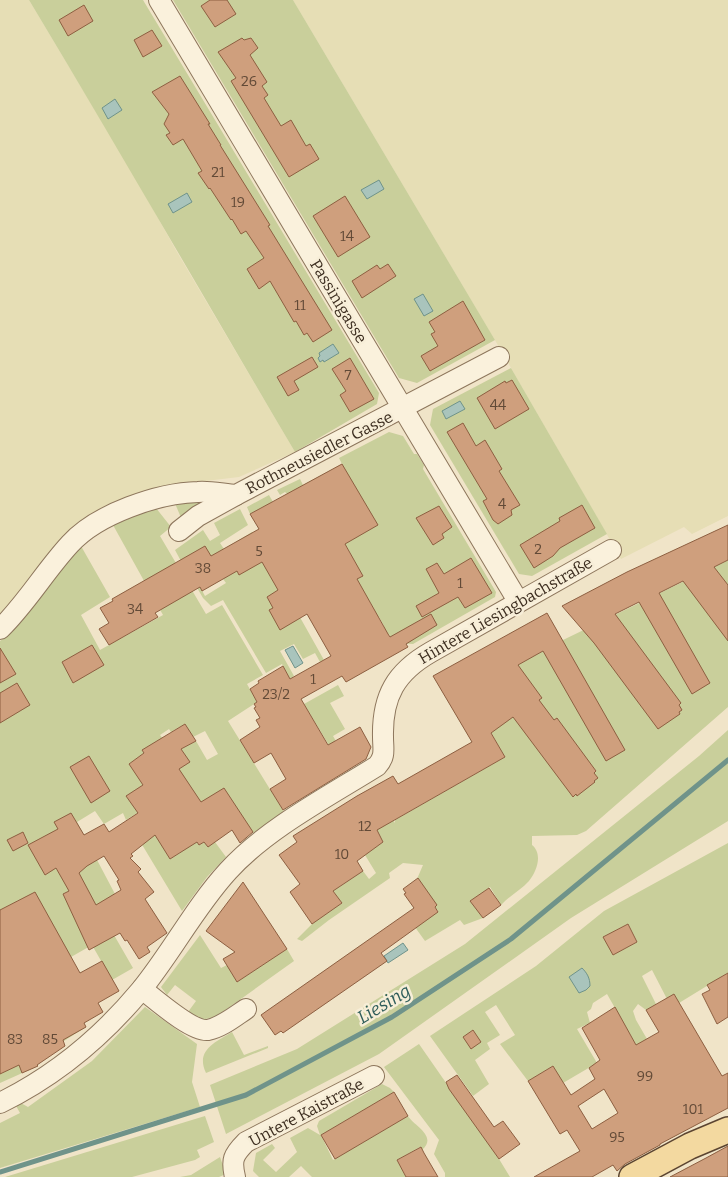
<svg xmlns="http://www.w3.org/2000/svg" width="728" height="1177" font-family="Bitter,serif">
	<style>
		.farmland { fill: #e6deb5 }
		.green { fill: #c9cf9b; fill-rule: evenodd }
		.water { fill: #a9c4bc; stroke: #6f938a }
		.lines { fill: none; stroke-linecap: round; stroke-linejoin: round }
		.stream { stroke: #6f938a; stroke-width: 5 }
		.building { fill: #cf9f7d; stroke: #8d5f41; fill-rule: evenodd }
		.minor-casing { stroke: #8d765c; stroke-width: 22 }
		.major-casing { stroke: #5b4430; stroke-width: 28 }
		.minor { stroke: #faf1dc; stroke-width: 20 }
		.major { stroke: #f3d9a0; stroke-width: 25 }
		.labels { text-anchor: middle; stroke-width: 5; stroke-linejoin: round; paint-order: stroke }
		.number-label { font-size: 14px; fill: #624a37 }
		.street-label { font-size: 16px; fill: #3d2e20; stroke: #f7eed8 }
		.water-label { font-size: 18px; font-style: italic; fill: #2f5d5a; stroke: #f7eed8 }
	</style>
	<rect width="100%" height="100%" fill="#f0e4c8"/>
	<!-- farmland -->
	<g class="farmland">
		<path d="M 0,0 L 29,0 L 131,170 L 177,252 L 295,452 L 239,477 L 189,483 L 154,490 L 122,499 L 0,619 Z"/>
		<path d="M 293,0 L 728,0 L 728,516 L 692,534 L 684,527 L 621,559 L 499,347 Z"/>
	</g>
	<!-- green -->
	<g class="green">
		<path d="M 29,0 L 143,0 L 379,393 L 377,404 L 295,452 C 206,301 119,150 29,0 Z"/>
		<path d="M 173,0 L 293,0 L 495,340 L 417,383 L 399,378 Z"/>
		<path d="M 511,368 L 607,534 L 532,576 L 519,574 L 430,425 L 433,409 Z"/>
		<path d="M 389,432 L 403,436 L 414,454 L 417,454 L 424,465 L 423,469 L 496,592 L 495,597 L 413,644 L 393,643 L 389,634 L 379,639 L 384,626 L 379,617 L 370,622 L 374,609 L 369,600 L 360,605 L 364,592 L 344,557 L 351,554 L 347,547 L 285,492 L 280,495 L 277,490 L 300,479 L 303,485 L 342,464 L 339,458 Z"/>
		<path d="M 269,495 L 273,502 L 250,514 L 247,507 Z"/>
		<path d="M 174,501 L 205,501 L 182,520 Z"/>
		<path d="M 156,508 L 171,527 L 160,536 L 206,614 L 222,605 L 263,675 L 247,684 L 257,702 L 228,721 L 284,812 L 255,836 L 224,788 L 203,805 L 185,779 L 199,845 L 204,842 L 215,842 L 226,857 L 207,877 L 182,911 L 138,838 L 152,828 L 170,859 L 180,853 L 142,796 L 139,812 L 126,820 L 123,813 L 104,824 L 95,811 L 77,822 L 115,894 L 99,909 L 133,968 L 112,980 L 92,945 L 71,957 L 22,900 L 18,900 L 8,918 L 56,976 L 86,1027 L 64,1041 L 43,1034 L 9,1007 L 38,1066 L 0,1083 L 0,641 L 12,632 L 23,615 L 81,546 L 110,597 L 81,615 L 100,650 L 163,615 L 113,525 ZM 185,724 L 193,737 L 205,731 L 218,754 L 207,760 L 196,741 L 181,749 L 189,762 C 175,772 157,775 143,785 L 129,764 L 144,753 L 142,750 L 163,739 L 160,735 L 169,729 L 171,732 Z"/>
		<path d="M 240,509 L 248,525 L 220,543 L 224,549 L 252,532 L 324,660 L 320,662 L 315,653 L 303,659 L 294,644 L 280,651 L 294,676 L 290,679 L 282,664 L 266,673 L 223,600 L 211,606 L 203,598 L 189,574 L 192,572 L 205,596 L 226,583 L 223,579 L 182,563 L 175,550 L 203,530 L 210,541 L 220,535 L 214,523 Z"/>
		<path d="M 728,560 L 728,707 L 586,831 L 577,835 L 532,836 L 532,845 C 543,854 537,871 529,881 C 521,890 509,896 501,905 L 490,887 L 471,901 L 483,918 L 464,925 L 460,920 L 425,941 L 412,923 L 438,911 L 417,879 L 423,865 L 403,863 L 389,873 L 390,878 L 329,920 L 302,941 L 297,939 L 312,924 L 342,903 L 318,870 L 325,869 L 338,888 L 363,871 L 369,879 L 376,873 L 365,855 L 383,842 L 359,796 L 374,788 L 395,823 L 395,820 L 505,757 L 468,692 L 563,640 Z"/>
		<path d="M 338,685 L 344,696 L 330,703 L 345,729 L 333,736 L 337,743 L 330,747 L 304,704 Z"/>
		<path d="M 728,730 L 728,821 L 571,918 L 379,1054 L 226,1134 L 210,1085 L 297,1049 L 465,944 L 699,756 Z"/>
		<path d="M 728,843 L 728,973 L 679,1003 L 667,999 L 652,970 L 642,976 L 656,1004 L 646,1010 L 638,1004 L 633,1011 L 636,1020 L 647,1039 L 668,1101 L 607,994 L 593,1003 L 591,1009 L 587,1012 L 590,1023 L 577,1029 L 597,1063 L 563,1083 L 553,1066 L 528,1081 L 500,1044 L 515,1035 L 496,1005 L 485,1012 L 500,1035 L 487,1043 L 490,1049 L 475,1060 L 489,1084 L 473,1096 L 430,1036 L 536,966 L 604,911 ZM 628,924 L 637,942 L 613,955 L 616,930 Z"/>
		<path d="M 200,935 L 221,968 L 227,965 L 237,982 L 287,949 L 294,961 L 217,1016 L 202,1020 L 188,1012 L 196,1001 L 175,985 L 167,995 L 161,987 Z"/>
		<path d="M 145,1007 L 197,1044 L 192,1082 L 200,1107 L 0,1168 L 0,1123 L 20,1113 L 15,1104 L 19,1102 L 28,1107 L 92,1061 Z"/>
		<path d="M 232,1032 L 244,1055 L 268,1046 L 268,1048 L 206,1073 C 195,1050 216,1042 232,1032 Z"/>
		<path d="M 419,1044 L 499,1159 L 510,1177 L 445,1177 L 445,1173 L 434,1154 L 439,1140 L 384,1067 Z"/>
		<path d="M 382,1084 L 390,1088 L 394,1092 L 321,1135 L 333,1160 L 408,1116 C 414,1126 438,1136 422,1150 L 420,1147 L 397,1160 L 406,1177 L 312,1177 L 301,1166 L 289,1177 L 259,1177 L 253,1171 L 256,1153 L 272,1144 L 275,1148 L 263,1160 L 276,1172 L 297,1152 L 290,1138 L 308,1128 L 320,1135 L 317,1126 L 319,1121 Z"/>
		<path d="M 205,1116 L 214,1142 L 197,1150 L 200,1157 L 195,1160 L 132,1177 L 5,1177 Z"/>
		<path d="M 220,1157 L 226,1174 L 219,1177 L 180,1177 L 191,1175 Z"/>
	</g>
	<!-- water -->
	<g class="water">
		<path d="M 115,99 L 122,110 L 108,119 L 102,108 Z"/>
		<path d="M 379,180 L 384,189 L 367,199 L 361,190 Z"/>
		<path d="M 187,193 L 192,202 L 173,213 L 168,204 Z"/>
		<path d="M 423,294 L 433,311 L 424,316 L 414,299 Z"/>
		<path d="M 333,344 L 339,353 L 324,362 L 323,360 L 320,362 L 318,358 L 320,356 L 319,353 Z"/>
		<path d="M 460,401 L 465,409 L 446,419 L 442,411 Z"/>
		<path d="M 293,646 L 303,663 L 295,668 L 285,650 Z"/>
		<path d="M 403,943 L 408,950 L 388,963 L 384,956 Z"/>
		<path d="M 582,968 C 587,973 590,978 590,986 L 586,990 L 579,993 L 569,977 Z"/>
	</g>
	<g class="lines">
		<!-- stream -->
		<path class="stream" d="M 0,1172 L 246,1095 L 392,1017 L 511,939 L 728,760"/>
	</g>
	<!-- building -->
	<g class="building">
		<path d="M 210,0 L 227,0 L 236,14 L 215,27 L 201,6 Z"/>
		<path d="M 84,5 L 93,21 L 68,36 L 59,20 Z"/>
		<path d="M 152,30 L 162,46 L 143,57 L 134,40 Z"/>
		<path d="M 242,38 L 244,40 L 251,38 L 258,48 L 250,55 L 267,82 L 262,86 L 268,95 L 264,98 L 281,126 L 291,120 L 306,146 L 310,144 L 319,159 L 289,177 L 231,81 L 236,78 L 218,52 Z"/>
		<path d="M 180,76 L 210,124 L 208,124 L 221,145 L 220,145 L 270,225 L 268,226 L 332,330 L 313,342 L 307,333 L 304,335 L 296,321 L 294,322 L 270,281 L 259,289 L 247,269 L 264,258 L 246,231 L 241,234 L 232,219 L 231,220 L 210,188 L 209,189 L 198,173 L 202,171 L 183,139 L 173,145 L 166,135 L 170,133 L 164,124 L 169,114 L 152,92 Z"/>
		<path d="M 345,196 L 370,237 L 338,257 L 313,216 Z"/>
		<path d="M 388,264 L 396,276 L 362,298 L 352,281 L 377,265 L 380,269 Z"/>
		<path d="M 463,301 L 485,340 L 430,371 L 421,356 L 438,346 L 431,334 L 435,332 L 429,322 Z"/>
		<path d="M 312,357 L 318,367 L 294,381 L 299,390 L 288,396 L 277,377 Z"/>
		<path d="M 350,358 L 374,399 L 350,412 L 340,395 L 346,391 L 332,369 Z"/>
		<path d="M 512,380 L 529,409 L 495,429 L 477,398 L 505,381 L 506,383 Z"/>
		<path d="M 463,423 L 476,446 L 485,440 L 502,469 L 499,471 L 520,505 L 511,510 L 512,515 L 498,524 L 493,520 L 483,501 L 487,499 L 447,432 Z"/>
		<path d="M 342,464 L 378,525 L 345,544 L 363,576 L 357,579 L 388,634 L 390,637 L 431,614 L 437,625 L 406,644 L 408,647 L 346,682 L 342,676 L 301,699 L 328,745 L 360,727 L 371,747 L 366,759 L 283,810 L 270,789 L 286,779 L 271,753 L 254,763 L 240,740 L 260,727 L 256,720 L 260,718 L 254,708 L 256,707 L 254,704 L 257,702 L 250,689 L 259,683 L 258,681 L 283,666 L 290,679 L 331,656 L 307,614 L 280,630 L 269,610 L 273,608 L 267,597 L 278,590 L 262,562 L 239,575 L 237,571 L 202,591 L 200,587 L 155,613 L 158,617 L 109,645 L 99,629 L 109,623 L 100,608 L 113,601 L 112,599 L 205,546 L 211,556 L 259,529 L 250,514 Z"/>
		<path d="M 582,505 L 595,528 L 560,548 L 553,556 L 534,568 L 520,545 L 560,521 L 559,518 Z"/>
		<path d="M 439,506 L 452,527 L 442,534 L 444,538 L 433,545 L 416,518 Z"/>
		<path d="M 728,525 L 728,560 L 714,567 L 728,585 L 728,641 L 683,581 L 659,593 L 710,683 L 692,694 L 639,602 L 615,614 L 681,703 L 679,705 L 682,710 L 679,712 L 680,714 L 658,729 L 594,643 L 562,606 L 627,572 Z"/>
		<path d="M 471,558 L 492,593 L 465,608 L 458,597 L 422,617 L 416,606 L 439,593 L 426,569 L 437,563 L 444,574 Z"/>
		<path d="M 547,613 L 625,750 L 606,761 L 543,651 L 518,665 L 542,698 L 539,700 L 554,720 L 557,718 L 596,771 L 594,773 L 598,778 L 594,781 L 595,782 L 577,796 L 576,794 L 573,797 L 513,717 L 491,733 L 505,757 L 377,830 L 383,842 L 357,861 L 363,871 L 333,891 L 342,903 L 312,924 L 290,892 L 300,884 L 279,855 L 297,842 L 293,836 L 357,796 L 393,776 L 398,784 L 472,742 L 433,676 Z"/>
		<path d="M 92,645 L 104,665 L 73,683 L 62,662 Z"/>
		<path d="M 0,648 L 16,674 L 0,683 Z"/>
		<path d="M 17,683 L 30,705 L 0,723 L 0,693 Z"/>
		<path d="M 185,724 L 196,741 L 181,749 L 190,762 L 179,769 L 201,802 L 224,788 L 253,832 L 240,843 L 232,830 L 208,847 L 204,842 L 199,845 L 197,842 L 170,859 L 155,835 L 131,854 L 133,856 L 130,858 L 141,869 L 138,872 L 154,892 L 145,899 L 167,933 L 147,947 L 150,952 L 139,959 L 127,940 L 125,941 L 120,933 L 89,950 L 63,894 L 69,891 L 56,868 L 45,875 L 28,845 L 58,829 L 54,822 L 71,813 L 84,835 L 104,824 L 109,832 L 138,813 L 126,796 L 143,785 L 129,764 L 144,753 L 142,750 ZM 104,856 L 119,880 L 117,881 L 121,890 L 96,905 L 79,873 L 87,866 Z"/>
		<path d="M 89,756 L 110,791 L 91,803 L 70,767 Z"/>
		<path d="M 23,832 L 28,843 L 13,851 L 7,840 Z"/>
		<path d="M 418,878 L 437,905 L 435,907 L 438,912 L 381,953 L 387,961 L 283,1033 L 281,1031 L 275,1035 L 261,1015 L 414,908 L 404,894 L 406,893 L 403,889 Z"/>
		<path d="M 243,882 L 287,949 L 237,982 L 223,959 L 235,952 L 206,931 Z"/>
		<path d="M 489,888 L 501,905 L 483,918 L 470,901 Z"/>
		<path d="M 35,892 L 80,973 L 102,961 L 119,991 L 98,1003 L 103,1012 L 84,1023 L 86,1027 L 63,1040 L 65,1046 L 37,1065 L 38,1066 L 22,1073 L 19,1065 L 0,1074 L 0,910 Z"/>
		<path d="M 628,924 L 637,942 L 613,955 L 603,937 Z"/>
		<path d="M 728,973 L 728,1017 L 717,1024 L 702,994 L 710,990 L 707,985 Z"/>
		<path d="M 674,994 L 722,1076 L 728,1073 L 728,1108 L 660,1144 L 660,1145 L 625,1164 L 617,1171 L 613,1165 L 592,1177 L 534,1177 L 580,1151 L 567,1130 L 560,1134 L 528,1081 L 553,1066 L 571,1095 L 595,1079 L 589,1068 L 600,1060 L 582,1028 L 615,1007 L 636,1045 L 659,1032 L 646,1010 ZM 604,1089 L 618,1113 L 592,1129 L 578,1106 Z"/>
		<path d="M 473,1030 L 481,1042 L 471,1049 L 463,1037 Z"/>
		<path d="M 457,1075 L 494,1127 L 503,1121 L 520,1144 L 499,1159 L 449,1089 L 446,1082 Z"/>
		<path d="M 394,1092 L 408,1116 L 335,1159 L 321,1135 Z"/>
		<path d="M 728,1146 L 728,1177 L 670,1177 L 706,1158 Z"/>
		<path d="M 421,1147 L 424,1153 L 438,1177 L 406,1177 L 397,1160 Z"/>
	</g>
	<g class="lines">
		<!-- minor casing -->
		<g class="minor-casing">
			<g id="minor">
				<path d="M 159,0 L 518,601"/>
				<path d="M 179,531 L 198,516 L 236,495"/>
				<path d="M 0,629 C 26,604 45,571 70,544 C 97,514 158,493 198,492 C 210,491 223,494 236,495 L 499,357"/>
				<path d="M 142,989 C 155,999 192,1032 208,1030 C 222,1027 234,1017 246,1009"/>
				<path d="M 0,1103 C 55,1076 102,1037 141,990 C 172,952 195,907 228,871 C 266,829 329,796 377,766 C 386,756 383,749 383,737 C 382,696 396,672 431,652 L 611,550"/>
				<path d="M 235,1177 C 231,1160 233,1155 246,1142 L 374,1076"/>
			</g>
		</g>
		<!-- major casing -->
		<g class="major-casing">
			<path id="major" d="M 632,1177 L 690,1146 L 728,1130"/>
		</g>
		<!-- minor -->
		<use href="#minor" class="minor"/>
		<!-- major -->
		<use href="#major" class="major"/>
	</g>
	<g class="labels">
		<!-- number labels -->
		<g class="number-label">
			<text x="249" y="86">26</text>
			<text x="218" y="177">21</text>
			<text x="238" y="207">19</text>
			<text x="347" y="241">14</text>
			<text x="300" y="310">11</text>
			<text x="348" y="380">7</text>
			<text x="498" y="410">44</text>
			<text x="502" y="509">4</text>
			<text x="538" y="554">2</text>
			<text x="259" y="556">5</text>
			<text x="203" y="573">38</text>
			<text x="460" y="588">1</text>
			<text x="135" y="614">34</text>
			<text x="313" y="684">1</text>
			<text x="276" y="699">23/2</text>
			<text x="365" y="831">12</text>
			<text x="342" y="859">10</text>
			<text x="15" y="1044">83</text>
			<text x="50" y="1044">85</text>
			<text x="645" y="1081">99</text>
			<text x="693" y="1114">101</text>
			<text x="617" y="1142">95</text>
		</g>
		<!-- street labels -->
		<g class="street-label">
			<text transform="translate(339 301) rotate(59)" y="6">Passinigasse</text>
			<text transform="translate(319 452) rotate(-27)" y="6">Rothneusiedler Gasse</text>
			<text transform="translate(505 610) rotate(-30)" y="6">Hintere Liesingbachstraße</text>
			<text transform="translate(306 1112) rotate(-28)" y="6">Untere Kaistraße</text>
		</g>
		<!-- water labels -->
		<g class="water-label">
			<text transform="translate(384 1004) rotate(-31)" y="6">Liesing</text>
		</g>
	</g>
</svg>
